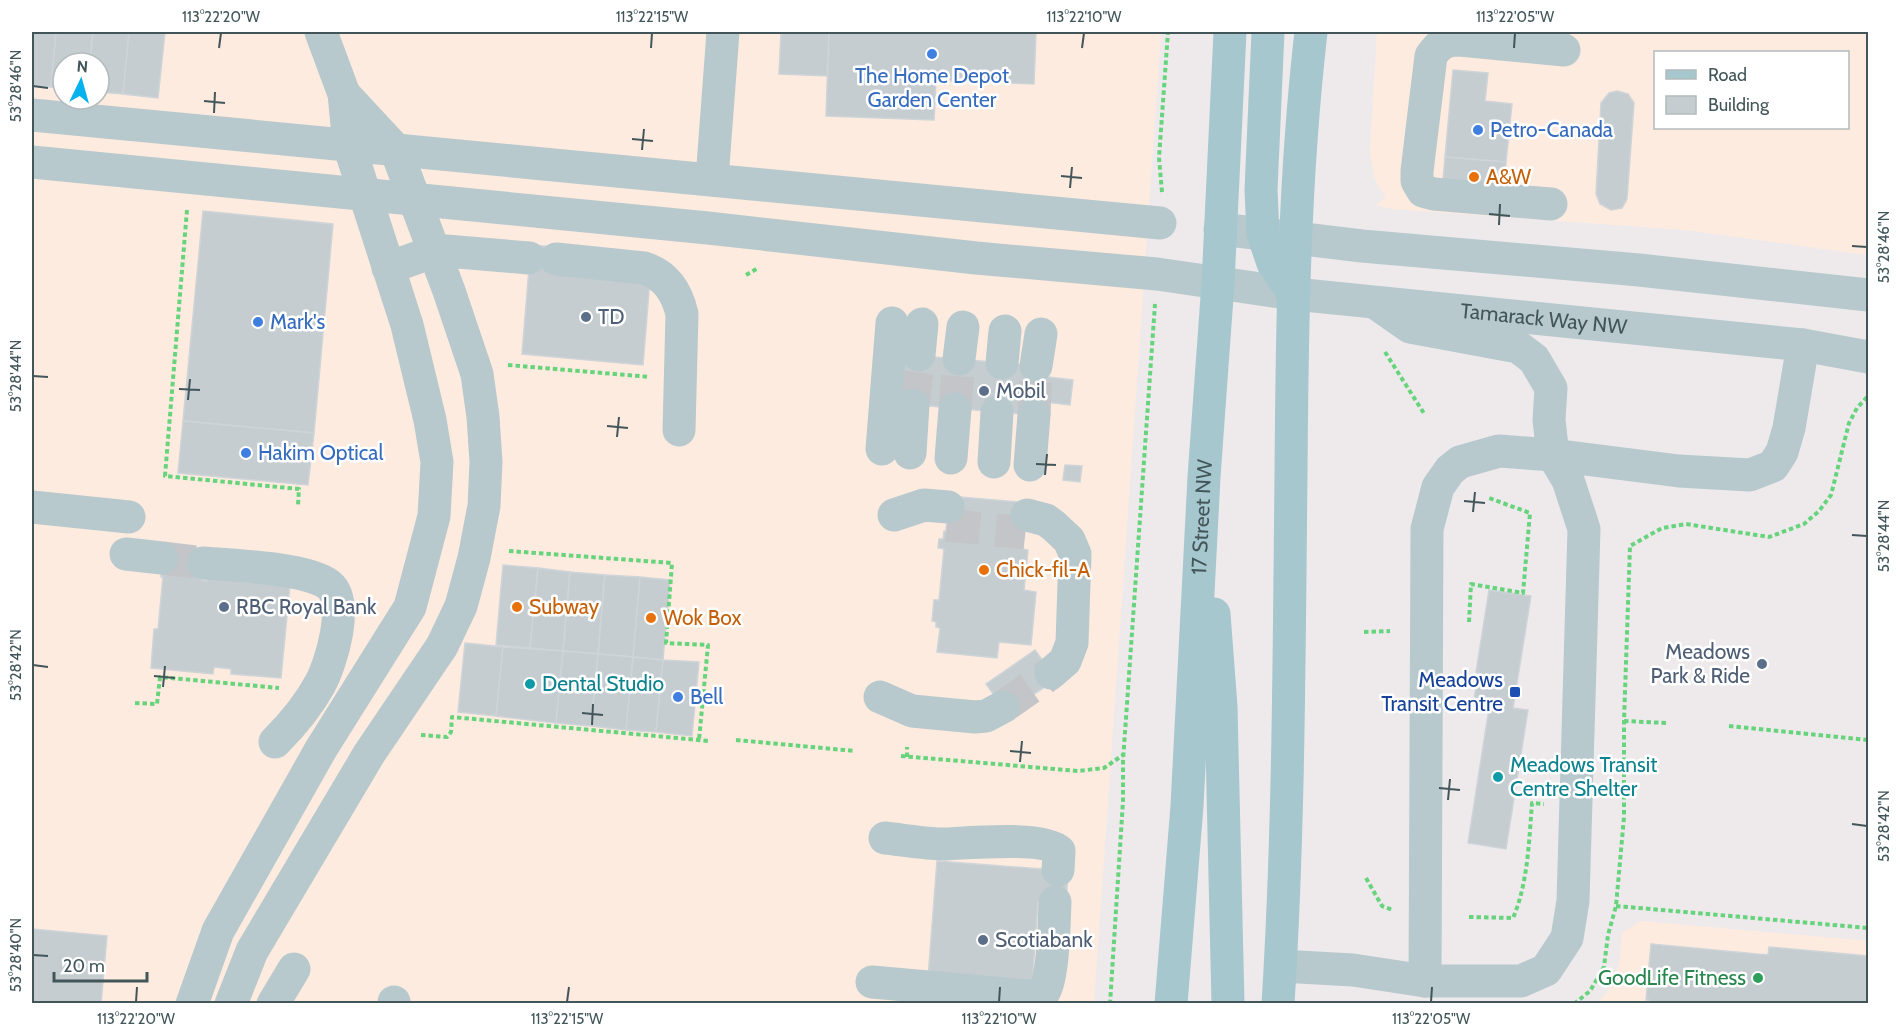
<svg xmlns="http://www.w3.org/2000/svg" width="1900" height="1035" font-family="Cabin,sans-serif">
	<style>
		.commercial { fill: #feebdf; fill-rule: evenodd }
		.building { fill: #c6cdd1; stroke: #ced4d8; stroke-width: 1.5 }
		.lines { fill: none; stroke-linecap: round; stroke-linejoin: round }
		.minor-tunnel { stroke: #c3c5c8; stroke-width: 33; stroke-dasharray: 33 16; stroke-linecap: butt }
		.path { stroke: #67d47d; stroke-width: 4; stroke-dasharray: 4.5 3; stroke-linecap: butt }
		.minor { stroke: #b7c9cd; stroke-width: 33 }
		.major { stroke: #a7c7ce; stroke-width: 33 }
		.ticks { fill: none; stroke: #42565a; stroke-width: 2 }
		.shop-dot { fill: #3f7fe0; stroke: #fff; stroke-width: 2 }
		.food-dot { fill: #e8710a; stroke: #fff; stroke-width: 2 }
		.service-dot { fill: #5c6f8a; stroke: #fff; stroke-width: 2 }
		.culture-dot { fill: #0f9aa8; stroke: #fff; stroke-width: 2 }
		.transit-dot { fill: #1a4fb4; stroke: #fff; stroke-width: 2 }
		.leisure-dot { fill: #2e9e5b; stroke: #fff; stroke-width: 2 }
		.labels { text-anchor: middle; stroke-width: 5; stroke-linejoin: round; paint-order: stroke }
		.shop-label { font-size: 21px; fill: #366cbe; stroke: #fff; text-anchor: start }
		.food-label { font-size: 21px; fill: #c56008; stroke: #fff; text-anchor: start }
		.service-label { font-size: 21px; fill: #4e5e75; stroke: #fff; text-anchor: start }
		.street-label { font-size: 21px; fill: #42565a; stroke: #fff }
		.transit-label { font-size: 21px; fill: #164399; stroke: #fff; text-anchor: end }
		.culture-label { font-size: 21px; fill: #0d838f; stroke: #fff; text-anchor: start }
		.leisure-label { font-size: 21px; fill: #27864d; stroke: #fff; text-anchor: end }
		.neatline { fill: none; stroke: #42565a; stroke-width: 2 }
		.ticks-label { font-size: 15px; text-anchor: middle; fill: #42565a }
	</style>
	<rect width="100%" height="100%" fill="#eeeaec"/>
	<!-- commercial -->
	<g class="commercial">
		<path d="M 32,32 L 1161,32 L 1094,1003 L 32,1003 ZM 63,63 L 99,63 L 99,99 L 63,99 Z"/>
		<path d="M 1377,32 L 1868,32 L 1868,255 L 1685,230 L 1392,209 L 1376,205 L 1386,197 L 1378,186 L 1374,175 L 1370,151 ZM 1656,52 L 1848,52 L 1848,128 L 1656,128 Z"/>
		<path d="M 1641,921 L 1868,941 L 1868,1003 L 1597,1004 L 1607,992 L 1615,977 L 1620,960 L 1622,933 Z"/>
	</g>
	<!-- building -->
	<g class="building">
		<path d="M 32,32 L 56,32 L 51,87 L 32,85 Z"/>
		<path d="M 56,32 L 93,32 L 90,63 L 63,63 L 63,88 L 51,87 Z"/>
		<path d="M 93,32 L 129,32 L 123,94 L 99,92 L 99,63 L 90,63 Z"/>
		<path d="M 129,32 L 165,32 L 158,98 L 123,94 Z"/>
		<path d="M 781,32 L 829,32 L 828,76 L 779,74 Z"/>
		<path d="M 829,32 L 1036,32 L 1034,84 L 936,80 L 934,120 L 826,116 Z"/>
		<path d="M 1453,70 L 1488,73 L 1485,101 L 1512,104 L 1506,162 L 1445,157 Z"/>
		<path d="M 1617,91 L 1628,94 L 1634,103 L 1627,199 L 1622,208 L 1611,210 L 1600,204 L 1596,194 L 1601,103 L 1609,93 Z"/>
		<path d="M 1445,157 L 1506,162 L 1503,198 L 1442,192 Z"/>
		<path d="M 203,211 L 333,224 L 314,433 L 183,421 Z"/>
		<path d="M 531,245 L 557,247 L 650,279 L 643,365 L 522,354 Z"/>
		<path d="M 900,354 L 1049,367 L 1048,377 L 1073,380 L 1070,405 L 1045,402 L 1044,416 L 896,403 Z"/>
		<path d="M 183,421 L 314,433 L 308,485 L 178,473 Z"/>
		<path d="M 1065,465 L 1082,466 L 1080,482 L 1063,480 Z"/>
		<path d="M 949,496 L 1028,503 L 1023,549 L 1028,550 L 1024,590 L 1036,592 L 1031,645 L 999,642 L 997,658 L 937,652 L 940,628 L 936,627 L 936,622 L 932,621 L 934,600 L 939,600 L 944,549 L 938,548 L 939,539 L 943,539 L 944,531 L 946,531 Z"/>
		<path d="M 163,550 L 204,555 L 201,580 L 207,581 L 207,578 L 290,585 L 281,678 L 231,674 L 231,669 L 214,667 L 213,674 L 151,668 L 154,629 L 158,629 L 163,577 L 161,577 Z"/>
		<path d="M 503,565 L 538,568 L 530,648 L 496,645 Z"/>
		<path d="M 538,568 L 570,572 L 563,651 L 530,648 Z"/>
		<path d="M 570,572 L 605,575 L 598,654 L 563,651 Z"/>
		<path d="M 605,575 L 640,577 L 633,657 L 598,654 Z"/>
		<path d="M 640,577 L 670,580 L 663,660 L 633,657 Z"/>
		<path d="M 1489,590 L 1531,596 L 1513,708 L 1528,710 L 1506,849 L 1468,843 L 1489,708 L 1473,706 L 1478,673 L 1476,672 Z"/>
		<path d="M 465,643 L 503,647 L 496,716 L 458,712 Z"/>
		<path d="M 503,647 L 563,651 L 556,723 L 496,716 Z"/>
		<path d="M 1035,650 L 1056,679 L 1007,713 L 986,684 Z"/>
		<path d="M 563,651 L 598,654 L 591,726 L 556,723 Z"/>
		<path d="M 598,654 L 633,657 L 626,730 L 591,726 Z"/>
		<path d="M 633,657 L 663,660 L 656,732 L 626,730 Z"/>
		<path d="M 663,660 L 699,662 L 692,736 L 656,732 Z"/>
		<path d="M 937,861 L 1068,871 L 1066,903 L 1038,901 L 1032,986 L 928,978 Z"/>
		<path d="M 32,929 L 107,936 L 101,1004 L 32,1004 Z"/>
		<path d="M 1651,944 L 1768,955 L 1769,947 L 1868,956 L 1868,1004 L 1649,1004 L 1649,1000 L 1646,1000 Z"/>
	</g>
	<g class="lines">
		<!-- minor-tunnel -->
		<g class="minor-tunnel">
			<path d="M 913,405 L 919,355"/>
			<path d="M 955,409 L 959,359"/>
			<path d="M 1034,415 L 1036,366"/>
			<path d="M 947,525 L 1025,533"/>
			<path d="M 162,558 L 203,563"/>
			<path d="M 1003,707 L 1051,673"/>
		</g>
		<!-- path -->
		<g class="path">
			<path d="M 1162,192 L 1159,158 L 1168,32"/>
			<path d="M 187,210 L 165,476 L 299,489 L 298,505"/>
			<path d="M 746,275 L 758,268"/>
			<path d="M 1385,352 L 1425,415"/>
			<path d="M 508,365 L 650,377"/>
			<path d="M 509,551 L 672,563 L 666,643 L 708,645 L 699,740"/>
			<path d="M 1469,622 L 1471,584 L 1523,593 L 1530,513 L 1489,498"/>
			<path d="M 1364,632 L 1390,631"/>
			<path d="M 135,703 L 157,704 L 160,677 L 279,688"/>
			<path d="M 1624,721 L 1667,723"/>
			<path d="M 1729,726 L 1868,740"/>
			<path d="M 421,735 L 447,737 L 451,732 L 452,717 L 709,741"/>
			<path d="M 736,740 L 855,751"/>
			<path d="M 901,756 L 1078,771 L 1104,768 L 1123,755"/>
			<path d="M 907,757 L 907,747"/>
			<path d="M 1366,878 L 1382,906 L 1393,910"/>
			<path d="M 1616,906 L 1868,928"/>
			<path d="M 1469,917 L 1513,918 C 1528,883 1529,841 1532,803 L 1544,804"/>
			<path d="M 1110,1004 L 1123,801 L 1123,761 L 1155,304"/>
			<path d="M 1574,1004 L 1590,991 L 1604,967 L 1608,935 L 1616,906 L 1624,817 L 1624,721 L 1630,546 L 1662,528 L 1686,524 L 1769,537 L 1804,524 L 1819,511 L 1831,495 L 1849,423 L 1857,408 L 1868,396"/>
		</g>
		<!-- minor -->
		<g class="minor">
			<path d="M 32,115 L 1160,223"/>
			<path id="s1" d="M 32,162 L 708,228 L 976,258 L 1157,274 L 1294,294 L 1803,345 L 1868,357"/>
			<path d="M 712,179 L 723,32"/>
			<path d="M 1551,204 L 1434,194 L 1423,191 L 1417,181 L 1417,171 L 1431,56 C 1439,44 1445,40 1460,40 L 1564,50"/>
			<path d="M 1220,229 L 1362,246 L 1639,270 L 1868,295"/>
			<path d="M 556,259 L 644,268 C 666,275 677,292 682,314 L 679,430"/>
			<path d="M 388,268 L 433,252 L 446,251 L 529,258"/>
			<path d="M 919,355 L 922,324"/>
			<path d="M 959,359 L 963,327"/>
			<path d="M 1002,363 L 1005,331"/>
			<path d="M 1036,366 L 1041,334"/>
			<path d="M 882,449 L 892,323"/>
			<path d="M 910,453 L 913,405"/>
			<path d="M 951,458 L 955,409"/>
			<path d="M 994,462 L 997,412"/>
			<path d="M 1030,465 L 1034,415"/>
			<path d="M 32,507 L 129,517"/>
			<path d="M 894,515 L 924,505 L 948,507"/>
			<path d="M 1027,515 L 1046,520 L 1054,526 L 1069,540 L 1075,554 L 1072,643 L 1065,661 L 1051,673"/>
			<path d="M 126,554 L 162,558"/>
			<path d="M 203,563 C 232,565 308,568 329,585 C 350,602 331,664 320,684 C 308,706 292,725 275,742"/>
			<path d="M 880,697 L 912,711 L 975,717 L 986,716 L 1003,707"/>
			<path d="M 885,838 C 904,840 925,844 945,844 C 967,843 1044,836 1059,851 L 1058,870"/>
			<path d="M 1281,966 L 1353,970 L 1425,981 L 1521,981 L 1546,970 L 1567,938 L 1573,901 L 1584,529 L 1568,480 L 1553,455 L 1549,420 L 1551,388 L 1534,359 L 1518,347 L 1410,327 L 1377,304"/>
			<path d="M 1425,981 L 1427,529 L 1438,487 L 1450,470 L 1460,462 L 1499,451 L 1553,455 L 1679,471 L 1750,475 L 1773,466 L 1782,452 L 1789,428 L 1803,345"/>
			<path d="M 872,982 L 1040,997 C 1054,988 1054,921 1055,902"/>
			<path d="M 192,1004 L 218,931 L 321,749 L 410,607 L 434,516 L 437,462 L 430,420 L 407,325 L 349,145 L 344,94 L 321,32"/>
			<path d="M 231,1004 L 252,951 L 369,754 L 442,646 L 461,606 L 474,558 L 484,506 L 486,462 L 483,417 L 477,374 L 449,291 L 396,150 L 344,94"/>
			<path d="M 273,1004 L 294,969"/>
			<path d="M 394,1004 L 394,1002"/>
		</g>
		<!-- major -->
		<g class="major">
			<path d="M 1268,32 L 1261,190 L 1263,234 L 1273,263 L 1294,294"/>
			<path d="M 1214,614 L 1221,706 L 1228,1004"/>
			<path id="s2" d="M 1171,1004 L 1187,806 L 1204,477 L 1218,283 L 1230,32"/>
			<path d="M 1278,1004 C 1289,828 1289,652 1291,476 C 1292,327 1294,179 1311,32"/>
		</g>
	</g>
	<!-- ticks -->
	<path class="ticks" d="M 219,48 L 221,33M 651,48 L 652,33M 1082,48 L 1084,33M 1514,48 L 1515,33M 33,86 L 48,88M 204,101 L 225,103M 214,113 L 215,92M 632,139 L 653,141M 642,150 L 644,129M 1061,176 L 1082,178M 1070,188 L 1072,167M 1489,214 L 1510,216M 1499,225 L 1500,204M 1852,246 L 1867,247M 33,376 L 48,377M 179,389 L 200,390M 188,400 L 190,379M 607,426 L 628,428M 617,437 L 619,417M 1036,464 L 1056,465M 1045,475 L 1047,454M 1464,501 L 1485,503M 1473,512 L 1475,492M 1852,535 L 1867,536M 33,665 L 48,667M 154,676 L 175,678M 163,687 L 165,666M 582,713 L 603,715M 592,725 L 593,704M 1010,751 L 1031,753M 1020,762 L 1022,741M 1439,788 L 1460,790M 1448,800 L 1450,779M 1852,824 L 1867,826M 33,955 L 48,956M 136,1002 L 137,987M 567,1002 L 569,987M 999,1002 L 1000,987M 1431,1002 L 1432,987"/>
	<!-- markers -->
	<g class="shop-dot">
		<circle cx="932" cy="54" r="6"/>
		<circle cx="1478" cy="130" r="6"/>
		<circle cx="258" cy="322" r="6"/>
		<circle cx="246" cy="453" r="6"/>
		<circle cx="678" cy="697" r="6"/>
	</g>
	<g class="food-dot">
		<circle cx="1474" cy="177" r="6"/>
		<circle cx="984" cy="570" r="6"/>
		<circle cx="517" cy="607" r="6"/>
		<circle cx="651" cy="618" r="6"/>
	</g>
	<g class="service-dot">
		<circle cx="586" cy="317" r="6"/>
		<circle cx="984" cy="391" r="6"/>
		<circle cx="224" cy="607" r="6"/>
		<circle cx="1762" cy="664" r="6"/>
		<circle cx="983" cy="940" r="6"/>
	</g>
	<g class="culture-dot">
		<circle cx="530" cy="684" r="6"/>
		<circle cx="1498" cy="777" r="6"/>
	</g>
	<rect class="transit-dot" x="1509" y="686" width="12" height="12" rx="3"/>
	<circle class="leisure-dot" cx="1758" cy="978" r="6"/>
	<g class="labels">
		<!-- shop labels -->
		<g class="shop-label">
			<text x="932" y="83" text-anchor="middle">The Home Depot<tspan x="932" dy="24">Garden Center</tspan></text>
			<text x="1490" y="137">Petro-Canada</text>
			<text x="270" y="329">Mark's</text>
			<text x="258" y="460">Hakim Optical</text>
			<text x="690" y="704">Bell</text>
		</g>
		<!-- food labels -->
		<g class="food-label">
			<text x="1486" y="184">A&amp;W</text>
			<text x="996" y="577">Chick-fil-A</text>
			<text x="529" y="614">Subway</text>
			<text x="663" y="625">Wok Box</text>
		</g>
		<!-- service labels -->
		<g class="service-label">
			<text x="598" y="324">TD</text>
			<text x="996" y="398">Mobil</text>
			<text x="236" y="614">RBC Royal Bank</text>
			<text x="1750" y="659" text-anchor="end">Meadows<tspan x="1750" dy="24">Park &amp; Ride</tspan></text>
			<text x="995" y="947">Scotiabank</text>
		</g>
		<!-- street labels -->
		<g class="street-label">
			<text dy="7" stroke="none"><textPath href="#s1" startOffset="1520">Tamarack Way NW</textPath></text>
			<text dy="7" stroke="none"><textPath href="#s2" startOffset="488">17 Street NW</textPath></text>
		</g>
		<!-- transit labels -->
		<g class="transit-label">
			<text x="1503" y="687">Meadows<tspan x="1503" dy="24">Transit Centre</tspan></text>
		</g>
		<!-- culture labels -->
		<g class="culture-label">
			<text x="542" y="691">Dental Studio</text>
			<text x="1510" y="772">Meadows Transit<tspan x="1510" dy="24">Centre Shelter</tspan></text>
		</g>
		<!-- leisure labels -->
		<g class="leisure-label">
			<text x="1746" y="985">GoodLife Fitness</text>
		</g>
	</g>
	<!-- border -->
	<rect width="1900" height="1035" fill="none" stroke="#ffffff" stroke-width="66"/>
	<!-- legend -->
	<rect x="1654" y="51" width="195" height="78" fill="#ffffff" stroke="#b3bbbd" stroke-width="1.5"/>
	<rect x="1666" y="70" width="30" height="9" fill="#a7c7ce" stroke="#b3bbbd" stroke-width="1.5"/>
	<text x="1708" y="81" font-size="18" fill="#42565a">Road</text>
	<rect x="1666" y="96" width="30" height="18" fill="#c6cdd1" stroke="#b3bbbd" stroke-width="1.5"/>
	<text x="1708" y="111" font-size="18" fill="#42565a">Building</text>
	<!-- north arrow -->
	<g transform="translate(81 81) rotate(5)"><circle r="28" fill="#ffffff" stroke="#b3bbbd" stroke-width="1.5"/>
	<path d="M0-4.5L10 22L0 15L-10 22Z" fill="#05b2ee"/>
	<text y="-9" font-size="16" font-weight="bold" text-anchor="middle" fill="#42565a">N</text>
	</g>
	<!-- scale -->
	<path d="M54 972v9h93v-9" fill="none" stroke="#42565a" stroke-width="3"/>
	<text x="63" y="972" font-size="18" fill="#42565a" stroke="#ffffff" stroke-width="4.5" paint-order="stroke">20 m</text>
	<rect x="33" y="33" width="1834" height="969" class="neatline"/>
	<g class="ticks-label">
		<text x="221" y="22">113°22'20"W</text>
		<text x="652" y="22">113°22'15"W</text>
		<text x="1084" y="22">113°22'10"W</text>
		<text x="1515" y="22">113°22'05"W</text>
		<text transform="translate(16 86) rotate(-90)" y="5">53°28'46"N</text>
		<text transform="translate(1884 247) rotate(-90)" y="5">53°28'46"N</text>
		<text transform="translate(16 376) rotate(-90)" y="5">53°28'44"N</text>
		<text transform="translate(1884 536) rotate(-90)" y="5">53°28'44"N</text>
		<text transform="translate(16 665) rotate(-90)" y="5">53°28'42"N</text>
		<text transform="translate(1884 826) rotate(-90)" y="5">53°28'42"N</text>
		<text transform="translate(16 955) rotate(-90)" y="5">53°28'40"N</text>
		<text x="136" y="1024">113°22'20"W</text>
		<text x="567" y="1024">113°22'15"W</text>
		<text x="999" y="1024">113°22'10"W</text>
		<text x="1431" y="1024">113°22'05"W</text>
	</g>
</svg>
